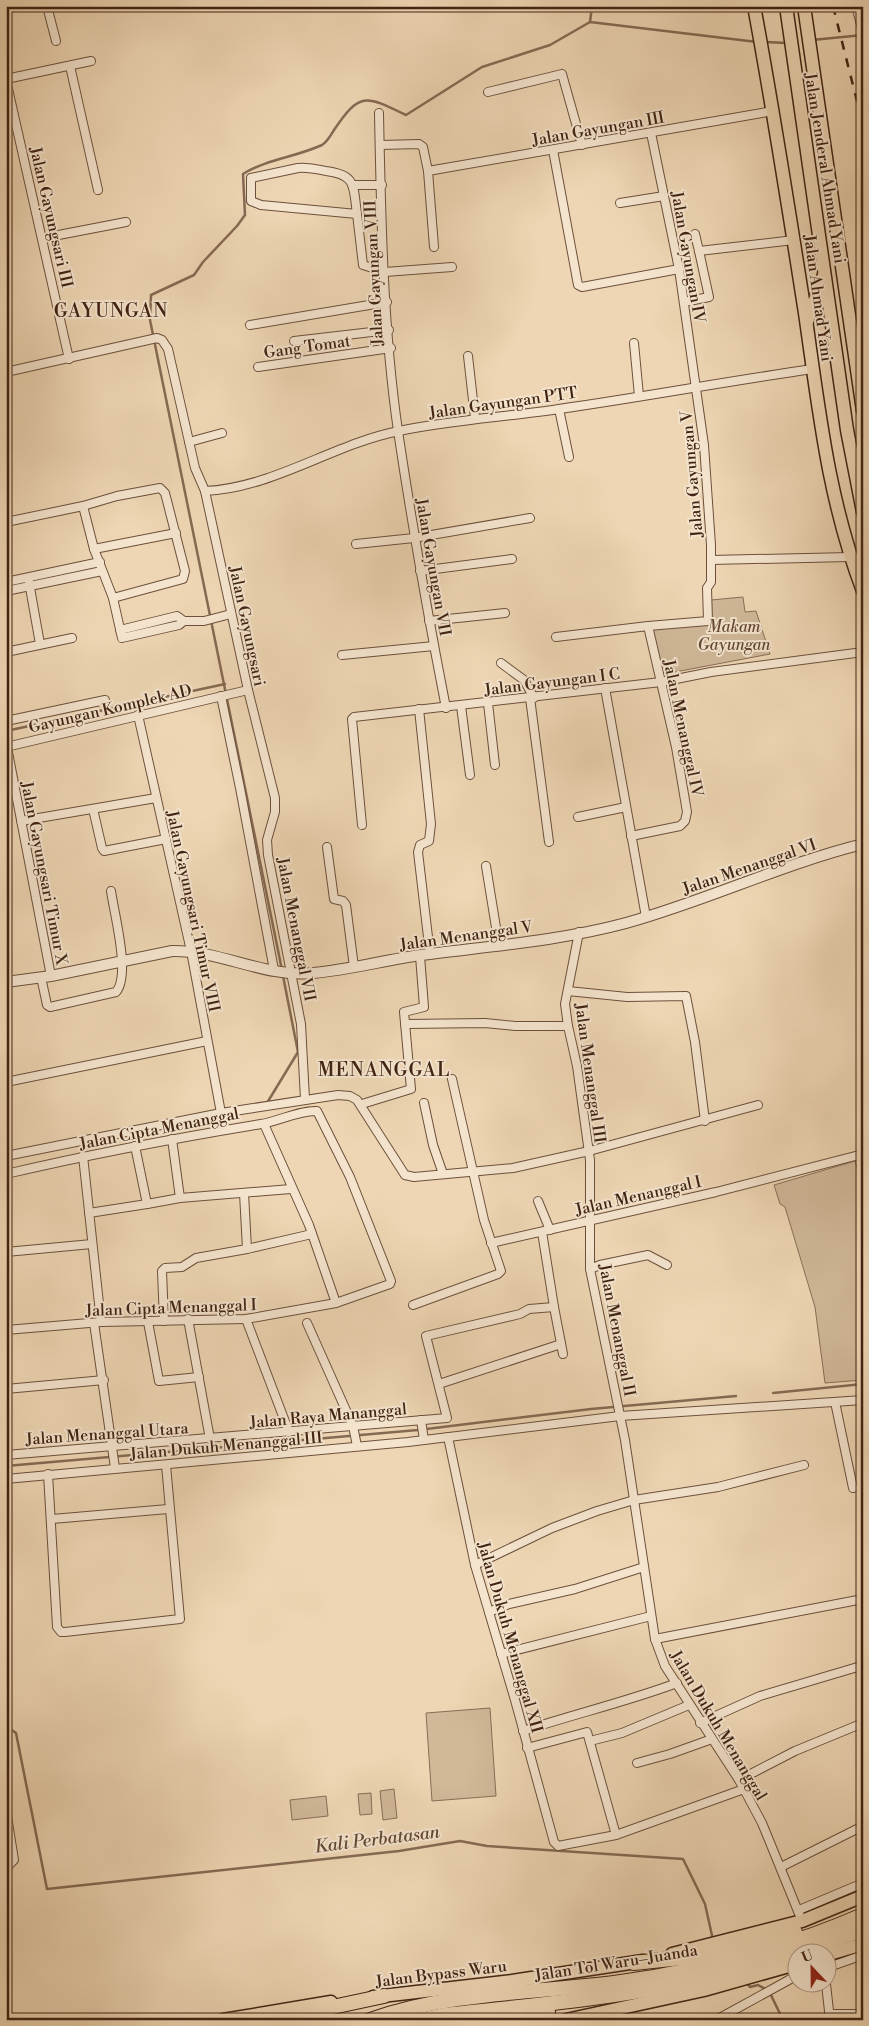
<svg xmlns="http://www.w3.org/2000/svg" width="869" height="2026" font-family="'Libre Bodoni',serif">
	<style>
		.green { fill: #d0b899; stroke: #886e56 }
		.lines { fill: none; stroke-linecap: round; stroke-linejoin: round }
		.stream { stroke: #856a53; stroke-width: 2.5 }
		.minor-casing { stroke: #6c503b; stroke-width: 10 }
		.tertiary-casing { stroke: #6c503b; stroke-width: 12 }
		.trunk-casing { stroke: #402313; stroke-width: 15 }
		.motorway-casing { stroke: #402313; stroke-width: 16 }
		.minor { stroke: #f4e4ce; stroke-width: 8 }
		.tertiary { stroke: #f4e4ce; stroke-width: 10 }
		.trunk { stroke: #eed6b4; stroke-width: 12 }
		.motorway { stroke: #eed6b4; stroke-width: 14 }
		.rail { stroke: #402313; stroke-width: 2.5; stroke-dasharray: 9 9; stroke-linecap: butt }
		.labels { text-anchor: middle; stroke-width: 4; stroke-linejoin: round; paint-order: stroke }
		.street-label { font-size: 16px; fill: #402313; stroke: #f4e4ce }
		.park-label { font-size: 16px; font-style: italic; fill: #644834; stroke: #f4e4ce }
		.water-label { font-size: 18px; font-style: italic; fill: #624633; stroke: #f4e4ce }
		.quarter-label { font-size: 19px; letter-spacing: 1px; fill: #402313; stroke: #f4e4ce }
	</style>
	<rect width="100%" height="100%" fill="#eed6b4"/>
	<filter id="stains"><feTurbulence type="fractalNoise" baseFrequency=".004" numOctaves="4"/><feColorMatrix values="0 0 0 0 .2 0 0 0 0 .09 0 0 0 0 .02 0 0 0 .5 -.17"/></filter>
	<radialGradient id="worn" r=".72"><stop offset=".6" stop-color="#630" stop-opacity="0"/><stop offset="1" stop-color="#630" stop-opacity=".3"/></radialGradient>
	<!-- green -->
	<g class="green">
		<path d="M 743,597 L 745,612 L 756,611 L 770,654 L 675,672 L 672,662 L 660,663 L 651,628 L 710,624 L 711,600 Z"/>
		<path d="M 855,1161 L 863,1188 L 863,1380 L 825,1383 L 815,1307 L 785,1207 L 780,1204 L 774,1185 Z"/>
		<path d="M 490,1708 L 496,1796 L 432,1801 L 426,1713 Z"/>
		<path d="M 394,1789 L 397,1818 L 383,1820 L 380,1791 Z"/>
		<path d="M 371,1793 L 372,1814 L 360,1815 L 358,1794 Z"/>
		<path d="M 326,1796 L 328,1816 L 292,1820 L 290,1800 Z"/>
	</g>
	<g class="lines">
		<!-- stream -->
		<g class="stream">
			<path d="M 590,22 L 592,6"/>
			<path d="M 812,40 L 863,35"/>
			<path d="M 765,42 L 787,43"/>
			<path d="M 6,731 L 225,684"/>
			<path d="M 282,970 L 150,320 L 151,295 L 194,275 L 203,262 L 237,226 L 245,215 L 243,174 C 267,159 296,157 322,145 C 327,142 331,135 334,130 C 360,92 365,95 406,115 L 482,67 L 550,45 L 590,22 L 757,42"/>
			<path d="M 267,1103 L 298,1052 L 283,976"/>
			<path d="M 773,1393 L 863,1384"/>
			<path d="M 6,1466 L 418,1430 L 591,1409 L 736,1396"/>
			<path d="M 6,1726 L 16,1733 L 47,1889 L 399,1851 L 460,1841 L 487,1846 L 683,1859 L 705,1904 L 713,1940"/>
			<path d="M 746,1982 L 750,1987 L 758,1985 L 769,1991 L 783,2020"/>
		</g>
		<!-- minor casing -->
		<g class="minor-casing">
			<g id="minor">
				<path d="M 47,6 L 56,41"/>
				<path d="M 70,66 L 98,190"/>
				<path d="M 6,79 L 91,61"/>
				<path d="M 6,80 L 69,359"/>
				<path d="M 488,92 L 562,74 L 582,145"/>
				<path d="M 379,113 C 381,218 383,327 398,431 C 412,524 428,616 446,708"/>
				<path d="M 380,145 L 419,144 L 423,147 L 428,171 L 434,247"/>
				<path d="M 553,150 L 578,285 L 582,287 L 679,269"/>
				<path d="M 298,168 C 307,167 316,169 326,171 C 357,175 353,186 357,214 L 261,205 L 251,201 L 251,178 Z"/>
				<path d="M 428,171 L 773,111"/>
				<path d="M 353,185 L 382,185"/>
				<path d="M 620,203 L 664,196"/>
				<path d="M 357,214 L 363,265 L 385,272 L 452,267"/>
				<path d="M 695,234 L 699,251 L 794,240"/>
				<path d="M 43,238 L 126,222"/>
				<path d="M 684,302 L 709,297 L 699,251"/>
				<path d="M 250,325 L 387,302"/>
				<path d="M 294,341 L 389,330"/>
				<path d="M 634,343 L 639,396"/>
				<path d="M 468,356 L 475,418"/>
				<path d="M 258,367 L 391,348"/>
				<path d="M 6,372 L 157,338 L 162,340 L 168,349 L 195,468 L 205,491 L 248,690 L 275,798 L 275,812 L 267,840 L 268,855 L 301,1024 L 305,1099"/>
				<path d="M 559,409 L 569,457"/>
				<path d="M 189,442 L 222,433"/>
				<path d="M 205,491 C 273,488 333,444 399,431 C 452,420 506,417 559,409 C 644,397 728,381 813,369"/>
				<path d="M 83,506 L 117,496 L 160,488 L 165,493 L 185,571 L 183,579 L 113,598"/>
				<path d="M 6,522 L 83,506 L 94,549 L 113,598 L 122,638 L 179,625 L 184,621 L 204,621 L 231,614"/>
				<path d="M 356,544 L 414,538 L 530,518"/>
				<path d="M 94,549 L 176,533"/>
				<path d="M 711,560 L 850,557"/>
				<path d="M 420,571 L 512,559"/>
				<path d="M 6,582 L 100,562"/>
				<path d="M 29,582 L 40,644"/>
				<path d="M 6,591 L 102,571"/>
				<path d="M 429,621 L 505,613"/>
				<path d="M 648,626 L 708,621 L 707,588 L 711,582 L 711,545 L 704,445 L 679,269 L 651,133"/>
				<path d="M 120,630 L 177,616 L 184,621"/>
				<path d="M 556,637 L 648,626 L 676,747 L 687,812 L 685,821 L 680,826 L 631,836"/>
				<path d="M 6,652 L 72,638"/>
				<path d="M 342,655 L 434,646"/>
				<path d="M 501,663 L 524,680 L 534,698"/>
				<path d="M 605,688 L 646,917"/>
				<path d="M 221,696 L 240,788 L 274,970"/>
				<path d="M 530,698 L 549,842"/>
				<path d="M 488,703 L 495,765"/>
				<path d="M 461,706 L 470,775"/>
				<path d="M 419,709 L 431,824 L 429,841 L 420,845 L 418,852 L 430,954"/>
				<path d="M 138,715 L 191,951 L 221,1113"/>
				<path d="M 6,721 L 105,700"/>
				<path d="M 6,747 L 248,690"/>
				<path d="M 7,747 L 51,976"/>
				<path d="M 93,809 L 102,848 L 104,851 L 166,839"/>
				<path d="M 578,817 L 626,807"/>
				<path d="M 21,821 L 156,798"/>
				<path d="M 362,825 L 352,719 L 354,717 L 661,682 L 711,672 L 863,652"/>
				<path d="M 327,847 L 334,899 L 343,901 L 346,905 L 354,967"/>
				<path d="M 486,866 L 499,946"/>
				<path d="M 579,932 L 565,1004 L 568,1026 L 577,1066 L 590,1160 L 590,1269 L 625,1440 L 655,1639 L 665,1666 L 739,1780 L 762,1823 L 802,1921"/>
				<path d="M 41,977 L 47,1005 L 50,1007 L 116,992 C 131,975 114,913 111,891"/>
				<path d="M 568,991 L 627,997 L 686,996 L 695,1042 L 705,1121"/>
				<path d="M 405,1024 L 485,1023 L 515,1026 L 568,1026"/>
				<path d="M 6,1082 L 207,1041"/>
				<path d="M 424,1103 L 433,1145 L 443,1174"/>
				<path d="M 362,1104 L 411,1089 L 404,1012 L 424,1007 L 420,956"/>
				<path d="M 264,1124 L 309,1225 L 336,1303"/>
				<path d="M 172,1139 L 180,1198"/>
				<path d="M 6,1156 L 221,1113 L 338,1095 L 350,1096 L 357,1100 L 405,1175 L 414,1177 L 513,1168 L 589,1151 L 758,1105"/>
				<path d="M 83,1156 L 101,1322"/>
				<path d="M 6,1174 C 91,1154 176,1138 261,1124 C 279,1121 300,1110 317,1111 L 350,1177 L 391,1281 L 390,1284 L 336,1303 L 246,1319 L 101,1322 L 6,1330"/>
				<path d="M 244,1193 L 247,1249"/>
				<path d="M 538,1201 L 550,1230"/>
				<path d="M 147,1204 L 180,1198 L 291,1189"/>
				<path d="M 89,1213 L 147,1204 L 135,1146"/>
				<path d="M 491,1243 L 716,1192 L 863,1154"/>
				<path d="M 6,1252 L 92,1244"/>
				<path d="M 590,1269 L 600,1265 L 648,1255 L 667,1265"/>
				<path d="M 413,1305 L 498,1274 L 501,1271 L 484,1220 L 452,1079"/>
				<path d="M 554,1307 L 563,1354"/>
				<path d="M 188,1319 L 210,1439"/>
				<path d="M 246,1319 L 289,1432"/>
				<path d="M 164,1321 L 162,1271 L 165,1268 L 182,1267 L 196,1258 L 247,1249 L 312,1234"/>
				<path d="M 148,1322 L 159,1381 L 199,1377"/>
				<path d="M 94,1323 L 115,1468"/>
				<path d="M 307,1323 L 353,1426 L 357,1446"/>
				<path d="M 439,1384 L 561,1344"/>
				<path d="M 6,1389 L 104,1380"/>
				<path d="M 835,1402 L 853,1488"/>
				<path d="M 421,1420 L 424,1440"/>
				<path d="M 448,1437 L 475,1565 L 515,1700 L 554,1842 L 558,1846 L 616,1835 L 744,1789"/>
				<path d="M 6,1455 L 447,1418 L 426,1336 L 520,1314 L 529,1309 L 554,1307 L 542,1232"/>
				<path d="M 48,1474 L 57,1627 L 61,1632 L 65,1632 L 180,1619 L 166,1465"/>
				<path d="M 6,1479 L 408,1442 L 620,1416 L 863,1400"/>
				<path d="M 52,1519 L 168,1509"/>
				<path d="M 475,1565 L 552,1528 L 597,1511 L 634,1500 L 718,1487 L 804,1465"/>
				<path d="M 489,1612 L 509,1604 L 575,1589 L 644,1567"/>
				<path d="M 655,1639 L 863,1599"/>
				<path d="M 501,1654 L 651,1616"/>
				<path d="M 700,1723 L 760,1696 L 861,1666"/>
				<path d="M 523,1731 C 574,1714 626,1702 677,1683"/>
				<path d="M 590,1741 L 622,1733 L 689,1705"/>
				<path d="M 527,1748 L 587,1732 L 616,1835"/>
				<path d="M 637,1763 L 670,1754 L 712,1739"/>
				<path d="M 739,1780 L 795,1751 L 863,1723"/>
				<path d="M 6,1810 L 14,1860 L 6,1868"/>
				<path d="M 781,1867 L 863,1826"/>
				<path d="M 799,1910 L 863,1883"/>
				<path d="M 826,1968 L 863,1955"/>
				<path d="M 826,1984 L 830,2020"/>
				<path d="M 830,2014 L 863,2014"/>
				<path d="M 716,2020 L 796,1976"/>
			</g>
		</g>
		<!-- tertiary casing -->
		<g class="tertiary-casing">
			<g id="tertiary">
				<path d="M 857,6 L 863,28"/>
				<path d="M 6,982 L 51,976 L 172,951 C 220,950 265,978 313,973 C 349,970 385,960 421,955 C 490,946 559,941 626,923 C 706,901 782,864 863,844"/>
			</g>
		</g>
		<!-- trunk casing -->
		<g class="trunk-casing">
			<g id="trunk">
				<path d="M 754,6 C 773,108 789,211 805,313 C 819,410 828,499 863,591"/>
				<path d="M 786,6 L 847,430 L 863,512"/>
				<path d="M 804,6 L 863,411"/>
				<path d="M 807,322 L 824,275"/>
				<path d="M 672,1954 L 802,1921 L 863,1896"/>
				<path d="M 826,1955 L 863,1944"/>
				<path d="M 373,1997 L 512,1981 L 643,1961"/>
				<path d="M 223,2020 L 331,2002"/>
				<path d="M 566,2020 L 704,1990 L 796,1964"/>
			</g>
		</g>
		<!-- motorway casing -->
		<g class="motorway-casing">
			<g id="motorway">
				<path d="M 634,1963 L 709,1955 L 795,1932"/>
				<path d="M 288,2020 L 309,2012 L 384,1996"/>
				<path d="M 370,2020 C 448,1992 533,1993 614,1983 C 699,1972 784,1949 863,1915"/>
				<path d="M 419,2020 L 444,2015 C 526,2006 608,1999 689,1982 C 748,1970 805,1949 863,1930"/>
				<path d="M 512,2020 L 548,2012"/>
			</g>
		</g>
		<!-- minor -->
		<use href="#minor" class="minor"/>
		<!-- tertiary -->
		<use href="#tertiary" class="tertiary"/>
		<!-- trunk -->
		<use href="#trunk" class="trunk"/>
		<!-- motorway -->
		<use href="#motorway" class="motorway"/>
		<!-- rail -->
		<path class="rail" d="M 833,6 L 863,125"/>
	</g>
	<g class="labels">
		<!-- street labels -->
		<g class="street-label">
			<text transform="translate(598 128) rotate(-10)" y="6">Jalan Gayungan III</text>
			<text transform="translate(826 168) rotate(81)" y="6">Jalan Jenderal Ahmad Yani</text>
			<text transform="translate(52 217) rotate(77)" y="6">Jalan Gayungsari III</text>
			<text transform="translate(689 257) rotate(80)" y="6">Jalan Gayungan IV</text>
			<text transform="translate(373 273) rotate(-93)" y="6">Jalan Gayungan VIII</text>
			<text transform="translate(819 298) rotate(82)" y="6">Jalan Ahmad Yani</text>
			<text transform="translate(307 346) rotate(-8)" y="6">Gang Tomat</text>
			<text transform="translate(503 402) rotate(-8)" y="6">Jalan Gayungan PTT</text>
			<text transform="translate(691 474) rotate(-95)" y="6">Jalan Gayungan V</text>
			<text transform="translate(434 567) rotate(80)" y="6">Jalan Gayungan VII</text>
			<text transform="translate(248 626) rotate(78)" y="6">Jalan Gayungsari</text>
			<text transform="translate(552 681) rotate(-7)" y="6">Jalan Gayungan I C</text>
			<text transform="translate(110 708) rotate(-13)" y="6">Gayungan Komplek AD</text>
			<text transform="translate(684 728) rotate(78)" y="6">Jalan Menanggal IV</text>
			<text transform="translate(749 866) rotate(-19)" y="6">Jalan Menanggal VI</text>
			<text transform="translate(45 873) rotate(79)" y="6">Jalan Gayungsari Timur X</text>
			<text transform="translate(194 911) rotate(78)" y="6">Jalan Gayungsari Timur VIII</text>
			<text transform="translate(297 929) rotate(79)" y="6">Jalan Menanggal VII</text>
			<text transform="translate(466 935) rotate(-8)" y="6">Jalan Menanggal V</text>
			<text transform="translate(591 1073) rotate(82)" y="6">Jalan Menanggal III</text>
			<text transform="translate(159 1128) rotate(-11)" y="6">Jalan Cipta Menanggal</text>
			<text transform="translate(638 1195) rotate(-13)" y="6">Jalan Menanggal I</text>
			<text transform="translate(171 1307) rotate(-2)" y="6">Jalan Cipta Menanggal I</text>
			<text transform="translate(618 1330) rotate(79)" y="6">Jalan Menanggal II</text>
			<text transform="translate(328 1415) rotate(-5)" y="6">Jalan Raya Mananggal</text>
			<text transform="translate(107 1433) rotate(-4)" y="6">Jalan Menanggal Utara</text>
			<text transform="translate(226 1445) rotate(-5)" y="6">Jalan Dukuh Menanggal III</text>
			<text transform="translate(511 1637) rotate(74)" y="6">Jalan Dukuh Menanggal XII</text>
			<text transform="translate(719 1725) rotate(59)" y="6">Jalan Dukuh Menanggal</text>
			<text transform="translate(616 1962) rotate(-9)" y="6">Jalan Tol Waru–Juanda</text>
			<text transform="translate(441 1973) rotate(-7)" y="6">Jalan Bypass Waru</text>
		</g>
		<!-- park labels -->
		<g class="park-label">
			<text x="734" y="632">Makam<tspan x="734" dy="18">Gayungan</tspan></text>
		</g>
		<!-- water labels -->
		<g class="water-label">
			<text transform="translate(377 1839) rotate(-7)" y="6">Kali Perbatasan</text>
		</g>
		<!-- quarter labels -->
		<g class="quarter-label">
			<text x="111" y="317">GAYUNGAN</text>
			<text x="384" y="1076">MENANGGAL</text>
		</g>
	</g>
	<!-- margin -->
	<rect width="869" height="2026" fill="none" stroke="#eed6b4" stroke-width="25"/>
	<rect x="8" y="8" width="854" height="2011" fill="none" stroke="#402313" stroke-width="2.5"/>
	<rect x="12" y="12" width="844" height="2001" fill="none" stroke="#402313"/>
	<!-- north arrow -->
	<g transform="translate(812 1968) rotate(338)"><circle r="24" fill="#f4e4ce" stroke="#ac9783"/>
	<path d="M0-4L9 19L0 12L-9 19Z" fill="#8f2418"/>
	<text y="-8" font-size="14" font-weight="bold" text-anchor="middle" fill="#402313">U</text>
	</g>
	<rect width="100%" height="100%" filter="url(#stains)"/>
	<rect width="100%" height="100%" fill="url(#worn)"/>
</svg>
